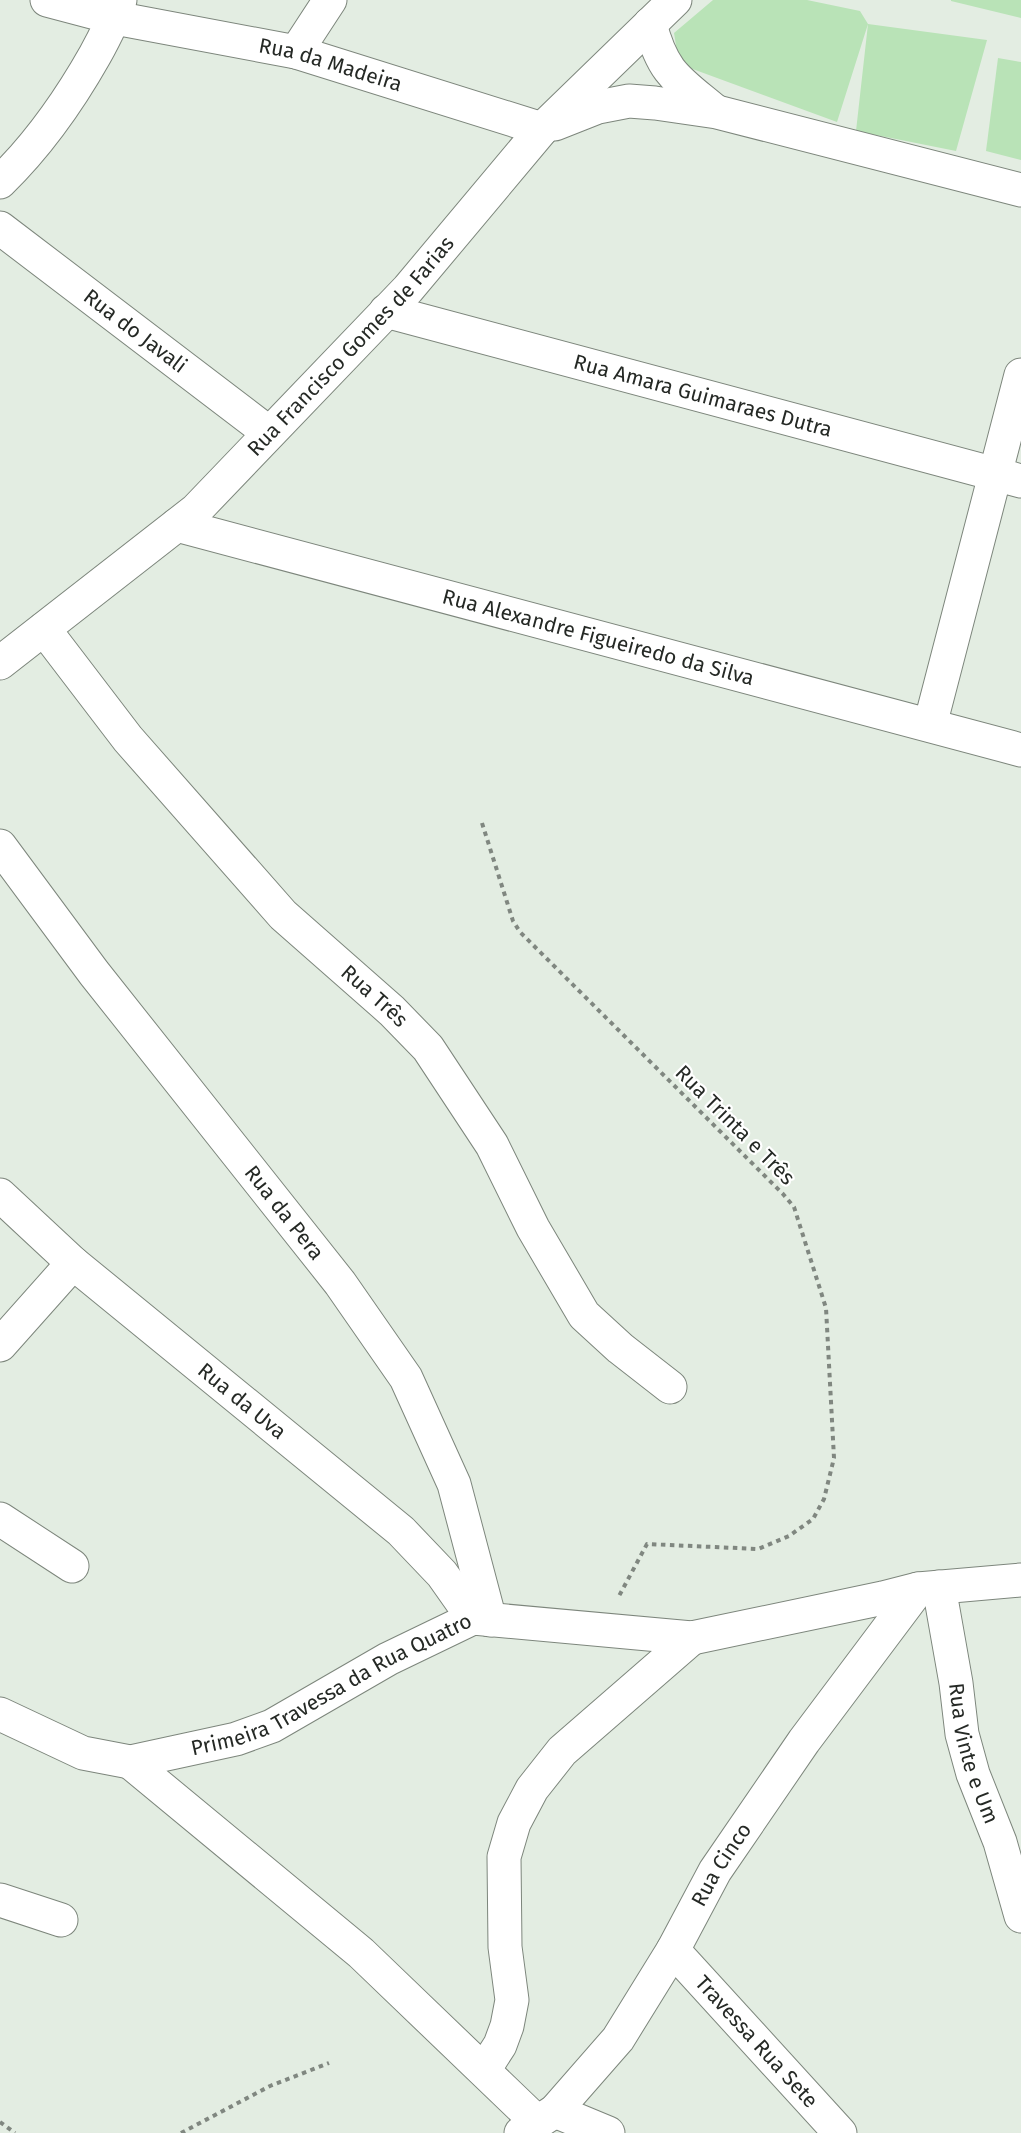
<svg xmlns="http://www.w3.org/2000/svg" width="1021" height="2133" font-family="'Fira Sans',sans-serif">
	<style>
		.building { fill: #b9e3b7 }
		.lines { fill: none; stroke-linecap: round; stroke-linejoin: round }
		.minor-casing { stroke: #7d867c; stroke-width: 35 }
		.path { stroke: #808780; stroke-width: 4; stroke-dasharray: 4.5 4.5; stroke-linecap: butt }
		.minor { stroke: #fff; stroke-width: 33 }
		.labels { text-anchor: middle; stroke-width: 4.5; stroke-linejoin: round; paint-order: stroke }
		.street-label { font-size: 21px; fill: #252925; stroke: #fff }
	</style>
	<rect width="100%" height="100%" fill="#e3ede2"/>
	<!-- building -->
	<g class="building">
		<path d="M 713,0 L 807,0 L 860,11 L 868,24 L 987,40 L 956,151 L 856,131 L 868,24 L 837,122 L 679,64 L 674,33 Z"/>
		<path d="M 951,0 L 1021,0 L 1021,18 L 951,1 Z"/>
		<path d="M 998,58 L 1021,62 L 1021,160 L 986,151 Z"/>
	</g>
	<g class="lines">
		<!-- minor casing -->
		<g class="minor-casing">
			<g id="minor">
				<path id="s1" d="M 47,0 L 115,18 L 296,52 L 542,129"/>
				<path d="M 650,24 C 663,74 678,80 715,111"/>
				<path d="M 296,52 L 330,0"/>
				<path d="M 555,124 L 598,107 L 629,101 L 655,103 L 717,112 L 1021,190"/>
				<path d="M 0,182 C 38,145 69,101 95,55 C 105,37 114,20 120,0"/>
				<path id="s2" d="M 0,228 L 269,433"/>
				<path id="s3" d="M 386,311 L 1021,481"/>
				<path id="s4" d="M 177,525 L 1021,750"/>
				<path id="s5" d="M 44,629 L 128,739 L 283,915 L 392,1011 L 428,1048 L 492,1145 L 533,1228 L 584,1315 L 620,1348 L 670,1387"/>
				<path id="s6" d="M 0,663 L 196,510 L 408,289 L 542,129 L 675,0"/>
				<path d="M 930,725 L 1021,375"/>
				<path id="s7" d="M 0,846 L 94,973 L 340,1283 L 406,1378 L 454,1484 L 490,1620"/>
				<path id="s8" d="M 0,1195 L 73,1263 L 401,1531 L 442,1574 L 473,1618"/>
				<path d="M 0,1345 L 73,1263"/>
				<path d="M 0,1519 L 72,1566"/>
				<path id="s9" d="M 939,1587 L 956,1683 L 962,1734 L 973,1774 L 1000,1842 L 1021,1916"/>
				<path id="s10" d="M 0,1714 L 83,1753 L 130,1762 L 236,1739 L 272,1726 L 388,1659 L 473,1618 L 692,1638 L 883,1598 L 918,1589 L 1021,1580"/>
				<path d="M 130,1762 L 361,1953 L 537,2122"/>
				<path d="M 0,1900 L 61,1920"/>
				<path id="s11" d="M 673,1950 L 840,2133"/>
				<path d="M 484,2070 L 500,2045 L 507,2026 L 512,2000 L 505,1947 L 504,1857 L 514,1823 L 532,1789 L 562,1751 L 692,1638"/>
				<path d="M 555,2111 L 608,2133"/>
				<path id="s12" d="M 521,2133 L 555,2111 L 618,2039 L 673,1950 L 715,1871 L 804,1741 L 918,1589"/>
			</g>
		</g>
		<!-- path -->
		<g class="path">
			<path d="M 482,823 L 513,921 L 520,932 L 783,1194 L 794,1207 L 826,1308 L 834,1458 L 824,1499 L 813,1519 L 789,1536 L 758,1549 L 647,1544 L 619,1596"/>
			<path d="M 0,2122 L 15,2133"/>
			<path d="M 181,2133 L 270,2086 L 329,2063"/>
		</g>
		<!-- minor -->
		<use href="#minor" class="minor"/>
	</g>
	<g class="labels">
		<!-- street labels -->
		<g class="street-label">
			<text dy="7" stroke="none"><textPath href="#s1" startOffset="291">Rua da Madeira</textPath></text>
			<text dy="7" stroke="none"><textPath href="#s2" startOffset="170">Rua do Javali</textPath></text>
			<text dy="7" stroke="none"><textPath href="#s6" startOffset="474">Rua Francisco Gomes de Farias</textPath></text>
			<text dy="7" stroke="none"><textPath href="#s3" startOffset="328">Rua Amara Guimaraes Dutra</textPath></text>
			<text dy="7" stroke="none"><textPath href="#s4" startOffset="436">Rua Alexandre Figueiredo da Silva</textPath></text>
			<text dy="7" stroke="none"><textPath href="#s5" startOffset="495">Rua Três</textPath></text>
			<text transform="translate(735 1125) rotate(45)" y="7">Rua Trinta e Três</text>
			<text dy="7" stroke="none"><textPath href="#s7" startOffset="464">Rua da Pera</textPath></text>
			<text dy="7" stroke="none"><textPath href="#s8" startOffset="318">Rua da Uva</textPath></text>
			<text dy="7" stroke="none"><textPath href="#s10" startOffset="357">Primeira Travessa da Rua Quatro</textPath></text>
			<text dy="7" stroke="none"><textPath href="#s9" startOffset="170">Rua Vinte e Um</textPath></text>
			<text dy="7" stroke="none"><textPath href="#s12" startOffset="339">Rua Cinco</textPath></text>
			<text dy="7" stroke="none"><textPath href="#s11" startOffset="124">Travessa Rua Sete</textPath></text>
		</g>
	</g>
</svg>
